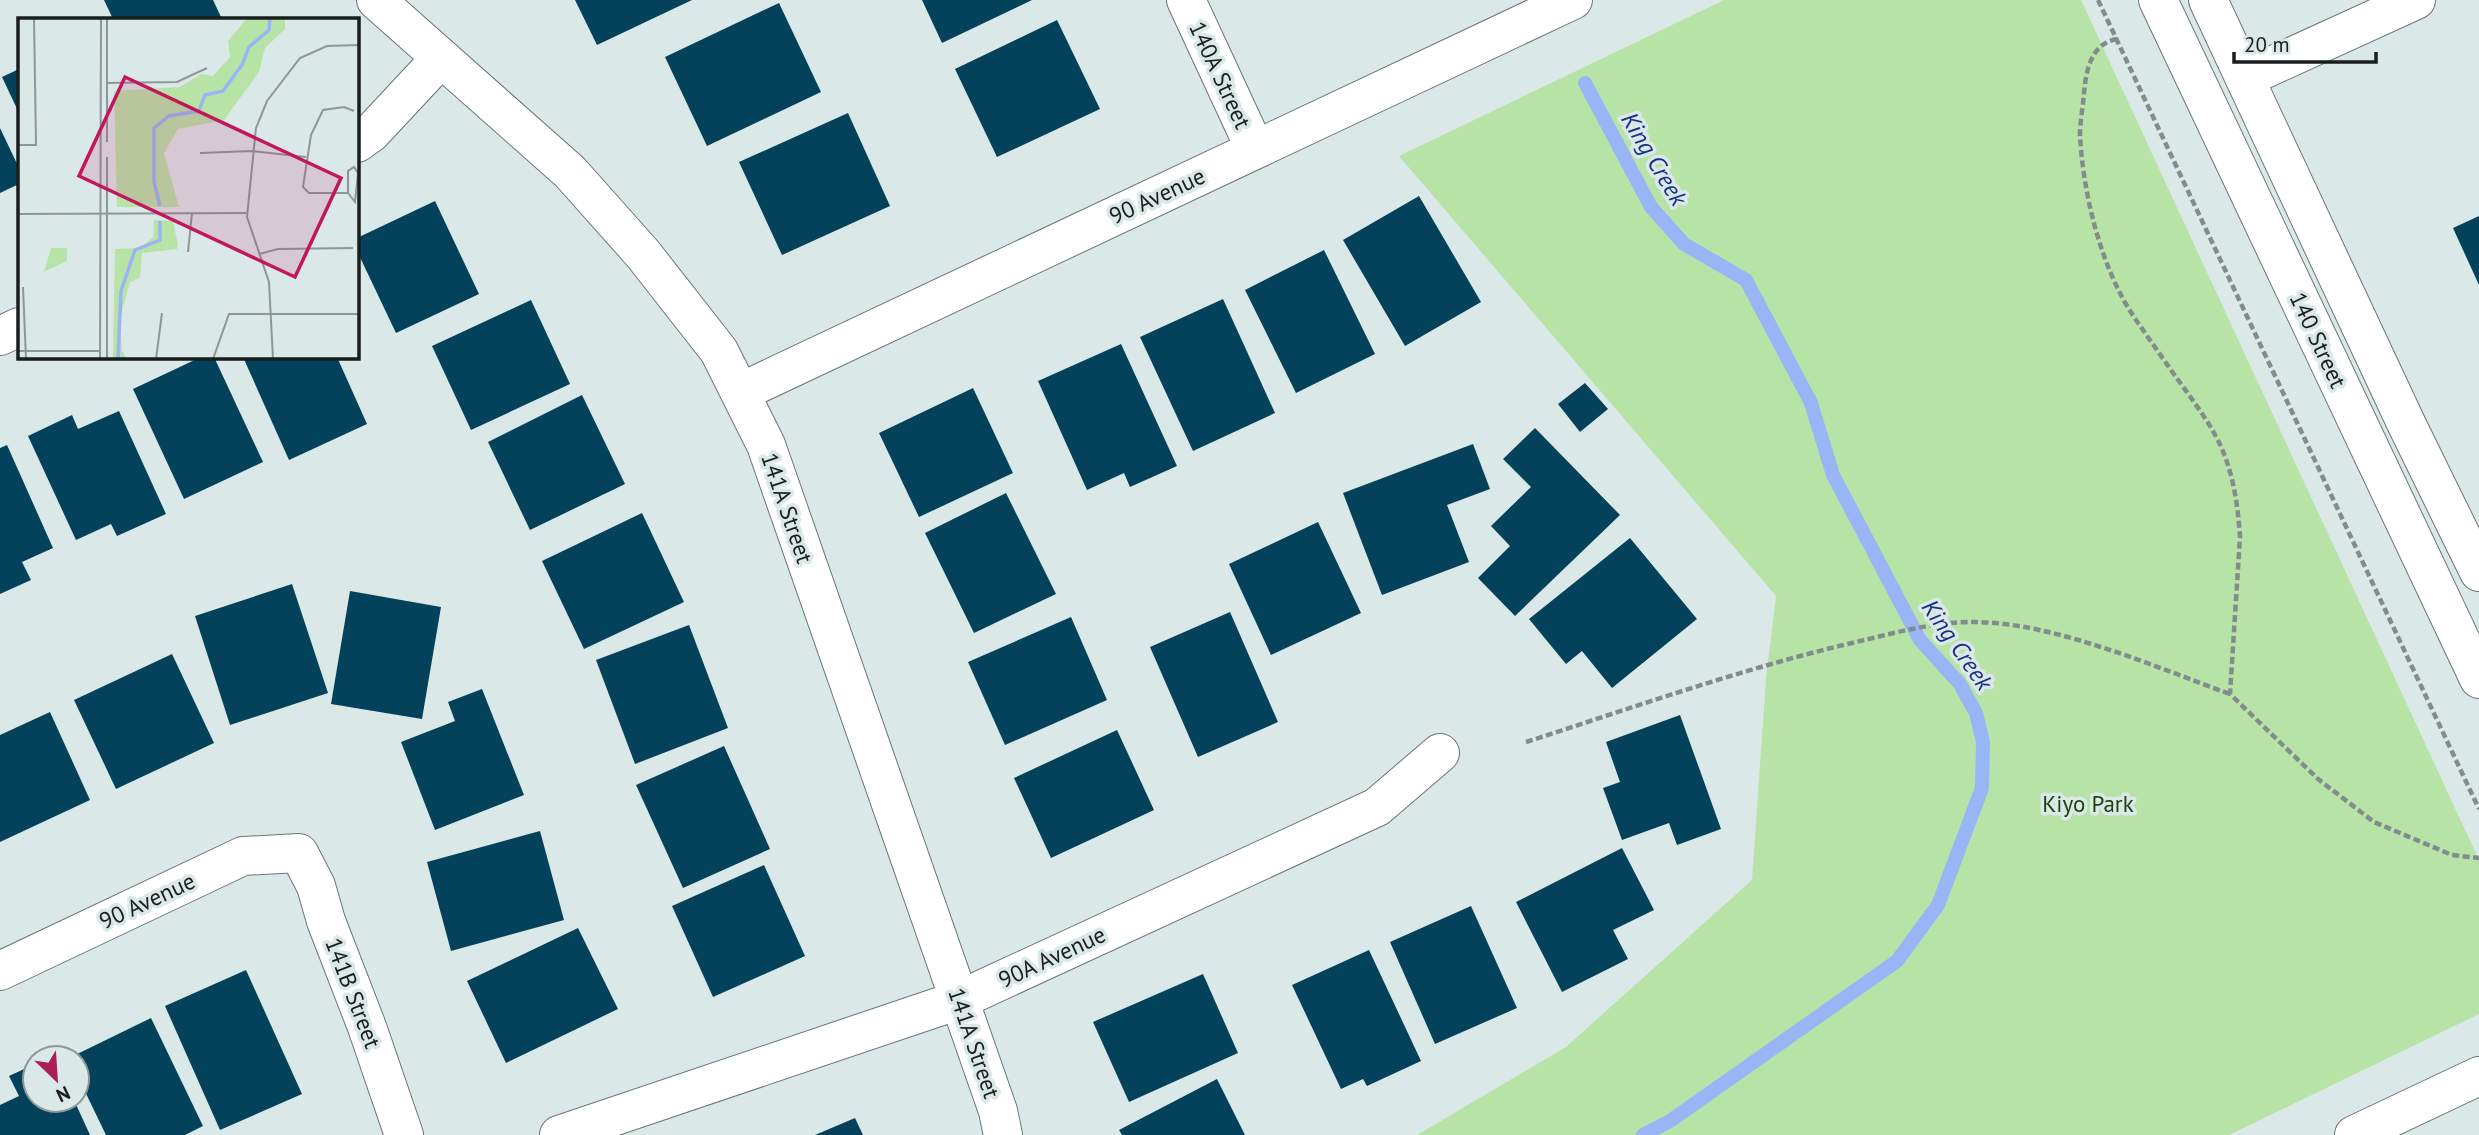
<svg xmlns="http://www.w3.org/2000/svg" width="2479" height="1135" font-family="'PT Sans',sans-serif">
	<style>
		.green { fill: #b8e3a7 }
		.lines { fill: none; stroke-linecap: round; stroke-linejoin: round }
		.stream { stroke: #9ab5f5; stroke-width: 14 }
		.building { fill: #04425c }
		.minor-casing { stroke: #6a7576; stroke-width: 40 }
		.major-casing { stroke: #6a7576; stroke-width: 40 }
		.path { stroke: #838c8c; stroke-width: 4.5; stroke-dasharray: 7 3.5; stroke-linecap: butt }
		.minor { stroke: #fff; stroke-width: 38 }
		.major { stroke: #fff; stroke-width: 38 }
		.labels { text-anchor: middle; stroke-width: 7; stroke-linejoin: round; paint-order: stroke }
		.street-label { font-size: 23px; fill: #191d1d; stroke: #dbe8e8 }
		.park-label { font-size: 23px; fill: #20420c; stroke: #dbe8e8 }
		.water-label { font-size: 24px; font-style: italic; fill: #162e87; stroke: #dbe8e8 }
		.inset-river { fill: none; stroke: #9ab5f5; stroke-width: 3.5 }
		.inset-road { fill: none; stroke: #8d9797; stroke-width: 2 }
		.view { fill: #c2185b; fill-opacity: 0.15; stroke: #c2185b; stroke-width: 3.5 }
		.inset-edge { fill: none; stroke: #191d1d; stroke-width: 3.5 }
	</style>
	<rect width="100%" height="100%" fill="#dbe8e8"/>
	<!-- green -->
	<path class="green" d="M 1724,0 L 2081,0 L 2479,860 L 2479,1014 L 2229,1135 L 1417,1135 L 1566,1047 L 1752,880 L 1766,679 L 1776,596 L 1399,156 Z"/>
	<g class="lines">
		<!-- stream -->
		<path class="stream" d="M 1585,83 L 1651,207 L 1684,244 L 1746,280 L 1811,403 L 1833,475 L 1920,640 L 1960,684 L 1976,713 L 1983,742 L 1982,788 L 1938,905 L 1897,961 L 1670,1121 L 1643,1135"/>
	</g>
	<!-- building -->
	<g class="building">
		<path d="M 104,0 L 213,0 L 222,19 L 113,19 Z"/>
		<path d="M 575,0 L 692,0 L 597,45 Z"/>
		<path d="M 922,0 L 1032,0 L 942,43 Z"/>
		<path d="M 779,3 L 821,92 L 707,146 L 665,57 Z"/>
		<path d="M 1057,20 L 1100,109 L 997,157 L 955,69 Z"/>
		<path d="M 19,69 L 19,113 L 2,77 Z"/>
		<path d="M 848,113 L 890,206 L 782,255 L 739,162 Z"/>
		<path d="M 0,128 L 19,168 L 19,184 L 0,193 Z"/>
		<path d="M 1419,196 L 1481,302 L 1405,346 L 1343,240 Z"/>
		<path d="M 435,201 L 479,294 L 396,333 L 357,251 L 357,238 Z"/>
		<path d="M 2479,216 L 2479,285 L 2453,228 Z"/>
		<path d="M 1324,250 L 1375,354 L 1296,393 L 1245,290 Z"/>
		<path d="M 1223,299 L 1275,413 L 1193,451 L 1140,337 Z"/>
		<path d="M 531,300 L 570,384 L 471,430 L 432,346 Z"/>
		<path d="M 1121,344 L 1177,466 L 1130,487 L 1124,473 L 1087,490 L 1038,381 Z"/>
		<path d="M 201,357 L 214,357 L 263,462 L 184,499 L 133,389 Z"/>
		<path d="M 243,357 L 337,357 L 367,424 L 289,460 Z"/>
		<path d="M 1585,383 L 1608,409 L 1580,432 L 1558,404 Z"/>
		<path d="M 973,388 L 1013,473 L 919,517 L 879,433 Z"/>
		<path d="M 582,395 L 625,484 L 530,530 L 488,442 Z"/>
		<path d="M 119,411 L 166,514 L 117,536 L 111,524 L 76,540 L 28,436 L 72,415 L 78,429 Z"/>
		<path d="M 1535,428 L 1620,515 L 1515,616 L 1478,578 L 1510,546 L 1491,526 L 1531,487 L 1503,459 Z"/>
		<path d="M 1473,444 L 1490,489 L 1447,505 L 1469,562 L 1382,595 L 1343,493 Z"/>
		<path d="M 7,445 L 53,548 L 22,562 L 31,580 L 0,594 L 0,448 Z"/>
		<path d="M 1006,493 L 1056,594 L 974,633 L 925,533 Z"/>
		<path d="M 642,513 L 684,602 L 584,649 L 542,561 Z"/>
		<path d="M 1318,522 L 1361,613 L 1271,655 L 1229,564 Z"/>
		<path d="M 1630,538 L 1697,619 L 1612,688 L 1582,651 L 1566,664 L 1529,619 Z"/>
		<path d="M 292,584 L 328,693 L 230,725 L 195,616 Z"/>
		<path d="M 350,591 L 441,607 L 422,719 L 331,704 Z"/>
		<path d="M 1230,612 L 1278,722 L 1198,757 L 1150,647 Z"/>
		<path d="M 1071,617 L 1107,700 L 1005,745 L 968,662 Z"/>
		<path d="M 689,625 L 728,728 L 635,764 L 596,660 Z"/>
		<path d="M 172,654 L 214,743 L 116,789 L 74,700 Z"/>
		<path d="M 482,689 L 524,795 L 435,830 L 401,742 L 455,721 L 448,702 Z"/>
		<path d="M 50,712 L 90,800 L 0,842 L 0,735 Z"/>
		<path d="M 1680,715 L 1721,829 L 1677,845 L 1669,823 L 1622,840 L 1603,788 L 1620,782 L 1606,742 Z"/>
		<path d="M 1117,730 L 1154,810 L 1051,858 L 1014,778 Z"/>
		<path d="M 724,746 L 770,849 L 683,888 L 636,785 Z"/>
		<path d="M 540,831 L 564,920 L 451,951 L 427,862 Z"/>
		<path d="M 1622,848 L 1654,910 L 1613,930 L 1628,959 L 1562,992 L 1516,902 Z"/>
		<path d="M 764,865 L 805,956 L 713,997 L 672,906 Z"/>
		<path d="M 1471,906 L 1517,1008 L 1435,1044 L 1390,942 Z"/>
		<path d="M 578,928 L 618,1009 L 506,1063 L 467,981 Z"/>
		<path d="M 1369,950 L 1421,1061 L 1367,1086 L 1363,1079 L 1341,1089 L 1292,985 Z"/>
		<path d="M 246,970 L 302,1094 L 220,1130 L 165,1006 Z"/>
		<path d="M 1203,974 L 1238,1053 L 1129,1102 L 1093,1022 Z"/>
		<path d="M 151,1018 L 203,1126 L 185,1135 L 106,1135 L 77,1075 L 77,1058 L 69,1058 Z"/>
		<path d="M 35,1064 L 35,1100 L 74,1100 L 90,1135 L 0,1135 L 0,1105 L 19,1096 L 9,1076 Z"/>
		<path d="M 1217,1079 L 1245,1135 L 1122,1135 L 1119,1130 Z"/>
		<path d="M 855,1118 L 863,1135 L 815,1135 Z"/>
	</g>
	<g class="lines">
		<!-- minor casing -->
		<g class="minor-casing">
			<g id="minor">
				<path d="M 376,0 L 570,172 L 643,254 L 719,351 L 766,445 L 998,1111 L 1003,1135"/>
				<path d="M 1186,0 L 1255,149"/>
				<path d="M 2245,78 L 2416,0"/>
				<path d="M 357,143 L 371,133 L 441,58"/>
				<path d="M 0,336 L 19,327"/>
				<path d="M 741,392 L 1573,0"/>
				<path d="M 0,971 L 243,856 L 299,853 L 316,886 L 326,921 L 367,1027 L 404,1135"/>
				<path d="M 559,1135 L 959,1000 L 1377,807 L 1440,753"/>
				<path d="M 2354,1135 L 2479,1076"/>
			</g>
		</g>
		<!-- major casing -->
		<g class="major-casing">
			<g id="major">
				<path d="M 2158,0 L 2479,679"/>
				<path d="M 2208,0 L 2406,423 L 2479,572"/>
			</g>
		</g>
		<!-- path -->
		<g class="path">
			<path d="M 2098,0 L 2479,809"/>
			<path d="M 2117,39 C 2091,43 2086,71 2084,93 C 2083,107 2080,121 2080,135 C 2083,194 2101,268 2134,317 C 2152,343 2170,369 2189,395 C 2201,412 2214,430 2222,449 C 2234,477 2238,508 2240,537 L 2230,694 L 2318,779 L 2374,822 L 2452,855 L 2479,858"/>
			<path d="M 1526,742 C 1635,707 1744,668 1856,642 C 1894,633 1937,621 1976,622 C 2056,623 2155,667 2230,694"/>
		</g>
		<!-- minor -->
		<use href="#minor" class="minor"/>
		<!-- major -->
		<use href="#major" class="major"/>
	</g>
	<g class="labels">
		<!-- street labels -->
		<g class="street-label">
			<text transform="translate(1220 75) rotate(65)" y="8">140A Street</text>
			<text transform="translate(1157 196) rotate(-25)" y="8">90 Avenue</text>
			<text transform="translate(2318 340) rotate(65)" y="8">140 Street</text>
			<text transform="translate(787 508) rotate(71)" y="8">141A Street</text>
			<text transform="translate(147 901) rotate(-25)" y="8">90 Avenue</text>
			<text transform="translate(1052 957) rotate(-25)" y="8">90A Avenue</text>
			<text transform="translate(353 993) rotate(69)" y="8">141B Street</text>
			<text transform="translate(974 1043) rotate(71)" y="8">141A Street</text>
		</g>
		<!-- park labels -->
		<g class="park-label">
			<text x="2088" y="812">Kiyo Park</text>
		</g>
		<!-- water labels -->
		<g class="water-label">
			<text transform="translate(1654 159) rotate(59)" y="8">King Creek</text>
			<text transform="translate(1957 645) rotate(55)" y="8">King Creek</text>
		</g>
	</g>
	<!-- overview -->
	<g transform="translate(18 18)">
		<rect width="341" height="341" fill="#dbe8e8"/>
		<path d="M 229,0 L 267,0 L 267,11 L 247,30 L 241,54 L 206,102 L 160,111 L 146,135 L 161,189 L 99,189 L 96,73 L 162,69 L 183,56 L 195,58 L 212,39 L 210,23 ZM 136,202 L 155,203 L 160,227 L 159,231 L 124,235 L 122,260 L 112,264 L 102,300 L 104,333 L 109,341 L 95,341 L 97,231 L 123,230 L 135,219 ZM 33,230 L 49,230 L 49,243 L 26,254 Z" fill="#b8e3a7"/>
		<path class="inset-river" d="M 142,188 L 136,164 L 136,110 L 151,98 L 181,93 L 187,77 L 205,73 L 224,47 L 231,29 L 251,12 L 252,0M 100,341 L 103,273 L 117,232 L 142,222 L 142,203"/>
		<path class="inset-road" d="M 88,65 L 159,64 L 189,50M 89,124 L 89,0M 0,127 L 18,127 L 16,0M 182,135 L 234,133 L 288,139M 89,139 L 89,341M 330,175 L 330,153 L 336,149 L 340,155 L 337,184 L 330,175 L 291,175 L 285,169 L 293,117 L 305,92 L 326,89 L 336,93M 0,196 L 228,195M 170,234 L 174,195M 241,236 L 260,231 L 335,230M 5,269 L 8,341M 0,333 L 83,333M 82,341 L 83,0M 138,341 L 144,295M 195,341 L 211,296 L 342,296M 255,341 L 251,264 L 229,199 L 238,110 L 249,83 L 282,40 L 309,28 L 342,27"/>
		<path class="view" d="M 107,59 L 323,160 L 277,259 L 61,158 Z"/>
		<rect width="341" height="341" class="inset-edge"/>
	</g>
	<!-- north arrow -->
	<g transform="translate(56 1079) rotate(155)"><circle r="33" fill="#dbe8e8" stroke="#8d9797" stroke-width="2"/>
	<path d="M0-5L12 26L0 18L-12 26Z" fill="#ad1e57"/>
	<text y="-10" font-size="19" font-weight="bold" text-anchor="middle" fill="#191d1d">N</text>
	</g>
	<!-- scale -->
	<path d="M2234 52v10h142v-10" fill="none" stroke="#191d1d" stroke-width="3.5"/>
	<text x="2244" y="52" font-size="21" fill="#191d1d" stroke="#dbe8e8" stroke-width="5" paint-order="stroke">20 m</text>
</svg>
